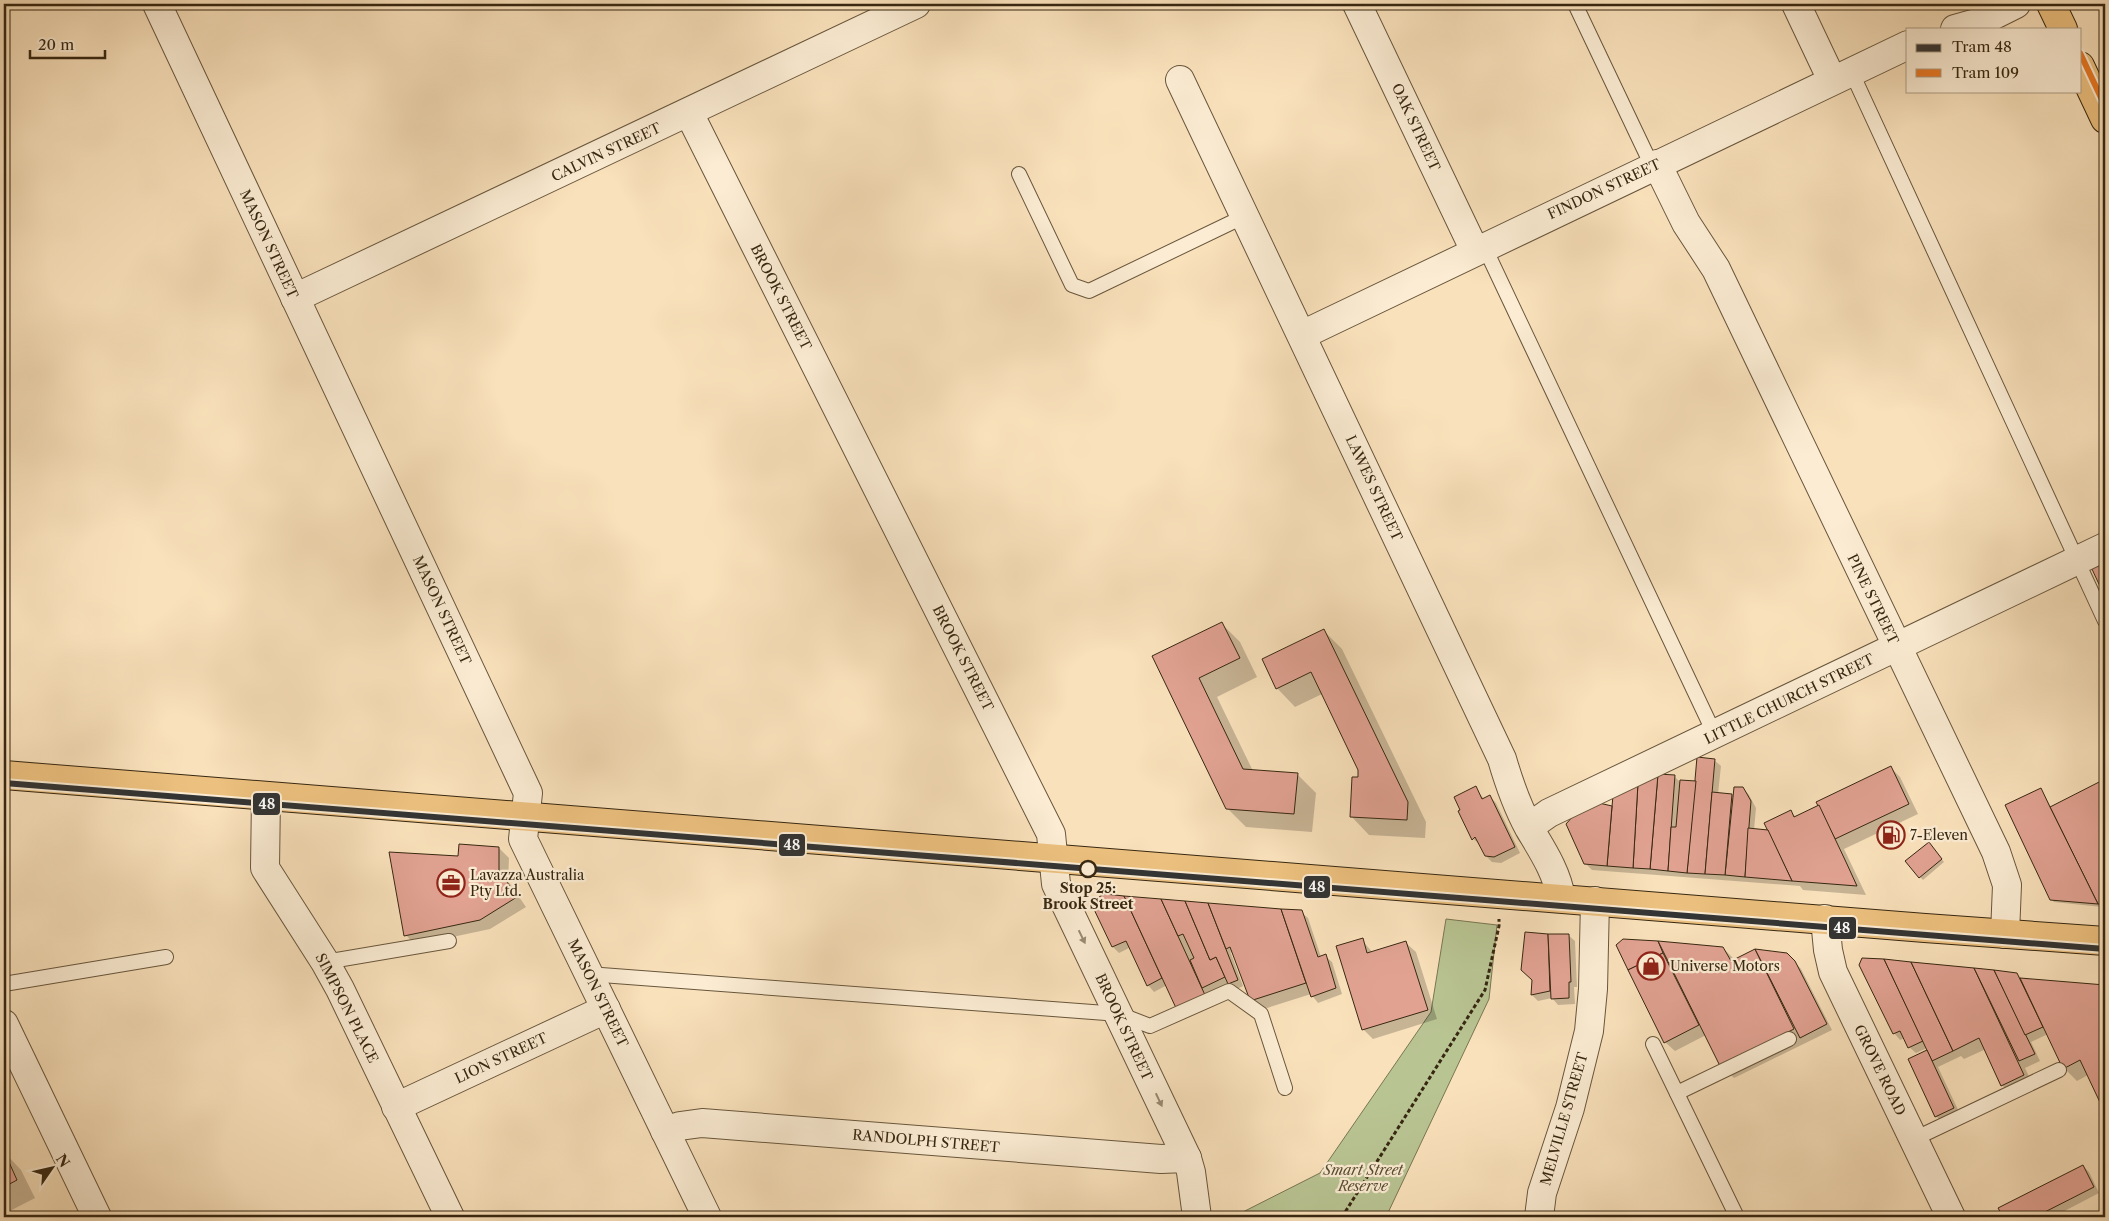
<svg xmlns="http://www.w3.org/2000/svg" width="2109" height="1221" font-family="'Libre Caslon Text',serif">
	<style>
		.green { fill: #b9c493; stroke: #787652 }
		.shadow { fill: #0003 }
		.building { fill: #e1a292; stroke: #372711 }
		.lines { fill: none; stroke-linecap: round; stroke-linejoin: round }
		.lane-casing { stroke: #68563c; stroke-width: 16 }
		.street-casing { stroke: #68563c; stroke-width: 30 }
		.primary-casing { stroke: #372711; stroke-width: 30 }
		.path { stroke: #372711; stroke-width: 3; stroke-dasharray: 4 2.5; stroke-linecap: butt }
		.lane { stroke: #fbecd3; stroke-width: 14 }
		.street { stroke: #fbecd3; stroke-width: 28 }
		.primary { stroke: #ecc07e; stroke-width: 28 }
		.tram-1-casing { stroke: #fbecd3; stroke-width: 10 }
		.tram-2-casing { stroke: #fbecd3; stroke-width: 10 }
		.tram-1 { stroke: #333434; stroke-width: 6 }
		.tram-2 { stroke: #e87722; stroke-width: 6 }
		.oneway { fill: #998a72 }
		.stop-dot { fill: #fbecd3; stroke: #372711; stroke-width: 2.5 }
		.labels { text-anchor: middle; stroke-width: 4.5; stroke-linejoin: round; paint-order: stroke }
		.street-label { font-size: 14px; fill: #372711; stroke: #fbecd3 }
		.poi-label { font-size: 14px; fill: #372711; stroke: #fbecd3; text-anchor: start }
		.stop-label { font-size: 14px; font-weight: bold; fill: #372711; stroke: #fbecd3 }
		.park-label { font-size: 14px; font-style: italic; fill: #584e32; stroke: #fbecd3 }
		.line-badge { stroke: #fbecd3; stroke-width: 2 }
		.badge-label { font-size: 14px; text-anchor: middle; font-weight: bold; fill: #fff }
	</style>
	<rect width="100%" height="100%" fill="#f9e1bb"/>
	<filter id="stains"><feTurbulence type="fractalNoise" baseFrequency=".004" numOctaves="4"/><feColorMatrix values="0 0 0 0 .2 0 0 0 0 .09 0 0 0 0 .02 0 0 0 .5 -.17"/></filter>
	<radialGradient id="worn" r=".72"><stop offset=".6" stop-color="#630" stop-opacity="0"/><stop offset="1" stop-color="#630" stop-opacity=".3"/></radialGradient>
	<!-- green -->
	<path class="green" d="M 1446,919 L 1497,925 L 1489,999 L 1386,1217 L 1233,1217 L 1320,1173 L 1431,1012 Z"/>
	<!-- shadow -->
	<g class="shadow">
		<path d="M 1222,624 L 1240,642 L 1257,677 L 1217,697 L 1253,771 L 1297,774 L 1316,793 L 1312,832 L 1246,827 L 1227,808 L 1154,657 Z"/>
		<path d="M 1324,631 L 1342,649 L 1426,822 L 1425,838 L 1369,835 L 1351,816 L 1360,769 L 1322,694 L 1295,707 L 1277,688 Z"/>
		<path d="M 1714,760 L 1721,766 L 1718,794 L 1733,795 L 1743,788 L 1749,795 L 1756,808 L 1754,830 L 1770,831 L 1791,812 L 1796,817 L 1890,767 L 1900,777 L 1918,814 L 1844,849 L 1866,895 L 1803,890 L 1800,886 L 1592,870 L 1585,863 L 1599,804 L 1613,808 L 1674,776 L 1681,783 L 1697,782 Z"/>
		<path d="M 2105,781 L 2105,910 L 2102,907 L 2054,902 L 2051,899 L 2041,789 L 2051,807 Z"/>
		<path d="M 1475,788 L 1484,799 L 1489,796 L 1496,803 L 1520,853 L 1501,863 L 1492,862 L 1486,856 L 1480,844 L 1473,839 Z"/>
		<path d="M 1931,846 L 1944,862 L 1923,880 L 1920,877 Z"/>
		<path d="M 499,848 L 509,858 L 508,881 L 526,907 L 490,929 L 415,945 L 406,935 L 459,857 Z"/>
		<path d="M 1123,897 L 1127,901 L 1126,898 L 1301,912 L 1308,918 L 1321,957 L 1325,956 L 1332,962 L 1342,994 L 1318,1003 L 1311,994 L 1264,1009 L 1249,994 L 1234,955 L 1230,951 L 1243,986 L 1235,990 L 1230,984 L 1209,994 L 1214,1005 L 1167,985 L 1154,992 L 1148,985 L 1131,947 L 1119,953 L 1113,947 L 1091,901 Z"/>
		<path d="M 1526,933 L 1568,935 L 1575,941 L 1577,987 L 1574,987 L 1575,1004 L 1558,1005 L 1552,998 L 1538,1001 L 1532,995 L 1533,980 Z"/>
		<path d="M 1362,940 L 1373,953 L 1406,943 L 1416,952 L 1437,1019 L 1373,1039 L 1363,1029 Z"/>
		<path d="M 1658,942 L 1723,948 L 1735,960 L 1755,950 L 1787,954 L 1801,969 L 1832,1030 L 1734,1078 L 1721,1065 L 1706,1035 L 1675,1051 L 1665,1042 Z"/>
		<path d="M 1862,959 L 1975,969 L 2017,974 L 2022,979 L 2105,987 L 2105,1110 L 2088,1075 L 2077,1081 L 2064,1068 L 2048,1034 L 2031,1042 L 2040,1061 L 2025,1068 L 2033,1085 L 2012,1095 L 2002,1085 L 1986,1049 L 1964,1059 L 1961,1056 L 1938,1067 L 1960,1114 L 1942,1122 L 1936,1116 L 1927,1048 L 1916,1053 L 1909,1047 L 1905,1038 L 1900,1040 L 1894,1033 Z"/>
		<path d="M 4,1152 L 21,1170 L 35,1198 L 4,1214 Z"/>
		<path d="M 2083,1166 L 2089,1172 L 2099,1193 L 2053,1217 L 2004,1217 L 2000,1209 Z"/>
	</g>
	<!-- building -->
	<g class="building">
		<path d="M 2105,561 L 2105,597 L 2091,567 Z"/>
		<path d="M 1222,622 L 1240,658 L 1199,678 L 1243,769 L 1298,773 L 1294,814 L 1226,809 L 1152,656 Z"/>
		<path d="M 1324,629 L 1408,802 L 1407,820 L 1350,817 L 1352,777 L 1358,777 L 1358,770 L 1311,672 L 1276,689 L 1262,659 Z"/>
		<path d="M 1697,757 L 1715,759 L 1705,874 L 1687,873 Z"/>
		<path d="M 1891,766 L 1909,804 L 1835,839 L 1816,802 Z"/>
		<path d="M 1658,774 L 1675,775 L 1668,871 L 1650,869 Z"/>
		<path d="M 1658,774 L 1650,869 L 1633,868 L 1638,783 Z"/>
		<path d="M 2105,779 L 2105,905 L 2098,904 L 2050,807 Z"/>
		<path d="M 1680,780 L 1696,781 L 1687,873 L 1668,871 L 1671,827 L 1676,827 Z"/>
		<path d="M 1638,783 L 1633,868 L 1607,866 L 1613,795 Z"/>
		<path d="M 1476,786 L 1482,799 L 1490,795 L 1515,847 L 1494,857 L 1485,856 L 1475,837 L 1472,840 L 1458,811 L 1460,810 L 1454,797 Z"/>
		<path d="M 1734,787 L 1743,787 L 1751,801 L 1745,877 L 1725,875 Z"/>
		<path d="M 2041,788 L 2050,807 L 2098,904 L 2050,900 L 2005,805 Z"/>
		<path d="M 1712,792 L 1732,794 L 1725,875 L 1705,874 Z"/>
		<path d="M 1599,803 L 1612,806 L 1607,866 L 1584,864 L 1566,824 L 1575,814 Z"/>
		<path d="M 1819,805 L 1846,862 L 1857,886 L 1792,881 L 1764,823 L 1791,810 L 1794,817 Z"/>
		<path d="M 1748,828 L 1768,830 L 1792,881 L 1745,877 Z"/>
		<path d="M 1929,842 L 1942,859 L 1919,878 L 1905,861 Z"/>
		<path d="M 459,844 L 499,847 L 499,870 L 517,897 L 480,920 L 404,936 L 389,852 L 458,856 Z"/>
		<path d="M 1105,894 L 1124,896 L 1162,978 L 1147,986 L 1126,941 L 1112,947 L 1090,901 Z"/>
		<path d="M 1124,896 L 1161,899 L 1205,995 L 1176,1008 Z"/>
		<path d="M 1161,899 L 1185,901 L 1210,960 L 1216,957 L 1225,977 L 1202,988 L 1190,960 L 1194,958 L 1183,934 L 1178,936 Z"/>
		<path d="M 1185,901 L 1208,903 L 1238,980 L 1228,984 L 1216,957 L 1210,960 Z"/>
		<path d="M 1208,903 L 1281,909 L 1306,983 L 1253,1000 L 1248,995 L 1230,947 L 1226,949 Z"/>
		<path d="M 1281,909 L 1302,910 L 1318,957 L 1326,954 L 1336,988 L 1311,997 Z"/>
		<path d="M 1525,932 L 1548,934 L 1550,991 L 1531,995 L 1532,980 L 1521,970 Z"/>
		<path d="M 1548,934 L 1569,934 L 1571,982 L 1569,982 L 1569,998 L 1551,999 Z"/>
		<path d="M 1363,938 L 1367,953 L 1406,941 L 1428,1010 L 1362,1030 L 1336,946 Z"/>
		<path d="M 1623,939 L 1658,941 L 1663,953 L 1628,970 L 1616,945 Z"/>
		<path d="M 1658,941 L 1723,947 L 1731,961 L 1755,949 L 1794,1029 L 1720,1066 Z"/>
		<path d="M 1755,949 L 1787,953 L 1795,961 L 1827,1024 L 1800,1038 Z"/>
		<path d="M 1663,953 L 1699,1025 L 1664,1043 L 1628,970 Z"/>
		<path d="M 1862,958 L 1884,959 L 1923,1041 L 1908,1048 L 1900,1031 L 1893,1034 L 1859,965 Z"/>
		<path d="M 1884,959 L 1911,962 L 1953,1051 L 1932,1061 Z"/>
		<path d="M 1911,962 L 1974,968 L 2024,1075 L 2001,1086 L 1979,1038 L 1953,1051 Z"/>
		<path d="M 1974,968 L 1994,970 L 2035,1054 L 2019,1061 Z"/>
		<path d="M 1994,970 L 2017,973 L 2043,1027 L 2025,1035 Z"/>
		<path d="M 2020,978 L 2105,985 L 2105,1113 L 2080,1060 L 2063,1069 Z"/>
		<path d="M 1927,1050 L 1954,1108 L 1935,1117 L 1908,1059 Z"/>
		<path d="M 4,1151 L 17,1180 L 4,1187 Z"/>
		<path d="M 2083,1165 L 2094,1187 L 2035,1217 L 2003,1217 L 1998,1208 Z"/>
	</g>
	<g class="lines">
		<!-- lane casing -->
		<g class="lane-casing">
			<g id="lane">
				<path d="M 1575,4 L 1652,166"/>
				<path d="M 1851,71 L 2105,621"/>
				<path d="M 1019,174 L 1072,285 L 1089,291 L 1245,216"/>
				<path d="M 1484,246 L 1715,735"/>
				<path d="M 325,962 L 449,941"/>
				<path d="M 588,974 L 1119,1014 L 1150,1026 L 1229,991 L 1261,1014 L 1285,1088"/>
				<path d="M 4,984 L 166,957"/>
				<path d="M 1653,1044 L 1737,1217"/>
				<path d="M 1677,1093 L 1789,1039"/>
				<path d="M 1914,1139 L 2059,1070"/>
			</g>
		</g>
		<!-- street casing -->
		<g class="street-casing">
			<g id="street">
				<path d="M 157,4 L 528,793 L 523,839 L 707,1217"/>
				<path d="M 1357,4 L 1475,251"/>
				<path d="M 1796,4 L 1832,80"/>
				<path d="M 1955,29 L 1980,22 L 2016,4"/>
				<path d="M 1180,80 L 1502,759 C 1509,783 1517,806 1529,828 C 1542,850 1557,872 1561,898"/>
				<path d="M 689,113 L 1051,834 L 1056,884 L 1187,1158 L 1191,1172 L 1197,1217"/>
				<path d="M 1657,164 L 1686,223 L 1716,269 L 1996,852 L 2007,885 L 2005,934"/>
				<path d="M 295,298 L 916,4"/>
				<path d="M 1302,335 L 1908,45"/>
				<path d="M 266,796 L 265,868 L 325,962 L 340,989 L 450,1217"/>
				<path d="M 1529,827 L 1549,813 L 2105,547"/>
				<path d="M 1825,919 L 1828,950 L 1833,972 L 1951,1217"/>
				<path d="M 4,1024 L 97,1217"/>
				<path d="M 396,1107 L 606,1009"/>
				<path d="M 665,1131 L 680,1126 L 702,1123 L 1161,1159 L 1187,1158"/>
				<path d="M 1539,1217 L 1542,1193 L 1570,1108 L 1589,1031 L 1593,989 L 1595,901"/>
			</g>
		</g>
		<!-- primary casing -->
		<g class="primary-casing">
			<g id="primary">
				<path d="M 2051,4 L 2063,29"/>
				<path d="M 2080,66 L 2105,119"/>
				<path d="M 4,775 L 1925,928 L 2105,941"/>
			</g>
		</g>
		<!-- path -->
		<path class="path" d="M 1342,1217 L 1485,990 L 1499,926 L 1499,919"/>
		<!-- lane -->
		<use href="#lane" class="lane"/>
		<!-- street -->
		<use href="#street" class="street"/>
		<!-- primary -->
		<use href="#primary" class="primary"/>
		<!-- tram-1 casing -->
		<g class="tram-1-casing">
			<path id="tram-1" d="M 4,783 L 2105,949"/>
		</g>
		<!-- tram-2 casing -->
		<g class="tram-2-casing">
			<path id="tram-2" d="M 2080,53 L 2105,106"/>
		</g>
		<!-- tram-1 -->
		<use href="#tram-1" class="tram-1"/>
		<!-- tram-2 -->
		<use href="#tram-2" class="tram-2"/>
	</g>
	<!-- one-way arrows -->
	<defs><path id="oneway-solid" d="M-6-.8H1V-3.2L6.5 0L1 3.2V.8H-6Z" transform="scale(1.25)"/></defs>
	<g class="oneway">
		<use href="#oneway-solid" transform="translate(1082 937) rotate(64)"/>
		<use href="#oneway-solid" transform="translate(1159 1100) rotate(65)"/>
	</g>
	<!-- icons -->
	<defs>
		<g id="fuel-ring" transform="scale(1.4375)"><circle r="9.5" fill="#fbecd3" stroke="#8f2418" stroke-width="1.5"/><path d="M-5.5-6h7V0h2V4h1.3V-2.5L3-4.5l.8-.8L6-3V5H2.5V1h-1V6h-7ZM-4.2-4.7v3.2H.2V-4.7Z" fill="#8f2418"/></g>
		<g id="office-ring" transform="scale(1.4375)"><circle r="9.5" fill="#fbecd3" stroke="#8f2418" stroke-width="1.5"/><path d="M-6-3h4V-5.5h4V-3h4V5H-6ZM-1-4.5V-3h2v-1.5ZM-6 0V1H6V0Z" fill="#8f2418"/></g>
		<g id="shop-ring" transform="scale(1.4375)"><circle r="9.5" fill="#fbecd3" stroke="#8f2418" stroke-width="1.5"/><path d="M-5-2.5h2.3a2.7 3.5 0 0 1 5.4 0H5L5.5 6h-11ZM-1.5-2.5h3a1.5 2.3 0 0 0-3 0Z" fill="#8f2418"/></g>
	</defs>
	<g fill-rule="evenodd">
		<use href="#fuel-ring" x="1891" y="835"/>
		<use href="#office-ring" x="451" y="883"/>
		<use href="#shop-ring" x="1651" y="966"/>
	</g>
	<!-- markers -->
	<circle class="stop-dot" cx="1088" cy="869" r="8"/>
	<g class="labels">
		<!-- street labels -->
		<g class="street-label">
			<text transform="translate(1416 127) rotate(65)" y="5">OAK STREET</text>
			<text transform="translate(606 152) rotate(-25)" y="5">CALVIN STREET</text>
			<text transform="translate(1604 189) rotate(-25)" y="5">FINDON STREET</text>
			<text transform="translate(269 244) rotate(65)" y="5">MASON STREET</text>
			<text transform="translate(781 297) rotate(63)" y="5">BROOK STREET</text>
			<text transform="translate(1374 488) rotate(65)" y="5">LAWES STREET</text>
			<text transform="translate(1873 599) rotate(64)" y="5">PINE STREET</text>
			<text transform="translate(442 610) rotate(65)" y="5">MASON STREET</text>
			<text transform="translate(963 658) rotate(63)" y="5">BROOK STREET</text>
			<text transform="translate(1789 699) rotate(-26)" y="5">LITTLE CHURCH STREET</text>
			<text transform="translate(598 993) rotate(64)" y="5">MASON STREET</text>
			<text transform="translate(347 1008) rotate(63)" y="5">SIMPSON PLACE</text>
			<text transform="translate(1124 1027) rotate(65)" y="5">BROOK STREET</text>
			<text transform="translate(501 1058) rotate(-25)" y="5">LION STREET</text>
			<text transform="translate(1880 1070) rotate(64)" y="5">GROVE ROAD</text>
			<text transform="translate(1564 1119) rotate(-74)" y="5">MELVILLE STREET</text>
			<text transform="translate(926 1141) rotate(5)" y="5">RANDOLPH STREET</text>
		</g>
		<!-- poi labels -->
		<g class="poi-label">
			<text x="1910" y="840">7-Eleven</text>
			<text x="470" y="880">Lavazza Australia<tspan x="470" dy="16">Pty Ltd.</tspan></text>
			<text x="1670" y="971">Universe Motors</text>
		</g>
		<!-- stop labels -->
		<g class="stop-label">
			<text x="1088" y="893">Stop 25:<tspan x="1088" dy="16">Brook Street</tspan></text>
		</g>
		<!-- park labels -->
		<g class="park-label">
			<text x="1363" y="1175">Smart Street<tspan x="1363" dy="16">Reserve</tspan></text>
		</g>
	</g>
	<g class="line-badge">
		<rect x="252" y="792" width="29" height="24" rx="5" fill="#333434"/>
		<rect x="778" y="833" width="28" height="24" rx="5" fill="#333434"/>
		<rect x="1303" y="875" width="28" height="24" rx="5" fill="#333434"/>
		<rect x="1828" y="916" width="29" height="24" rx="5" fill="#333434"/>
	</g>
	<g class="badge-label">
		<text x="267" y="809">48</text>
		<text x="792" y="850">48</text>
		<text x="1317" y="892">48</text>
		<text x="1842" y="933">48</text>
	</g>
	<!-- margin -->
	<rect width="2109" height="1221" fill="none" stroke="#f9e1bb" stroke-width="20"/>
	<rect x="5" y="5" width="2099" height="1211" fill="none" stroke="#372711" stroke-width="2.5"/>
	<rect x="10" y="10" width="2089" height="1201" fill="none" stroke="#372711"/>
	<!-- legend -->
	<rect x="1906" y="28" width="175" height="65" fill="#fbecd3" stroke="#ad9d85"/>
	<rect x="1916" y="44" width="25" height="8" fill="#333434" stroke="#ad9d85"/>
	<text x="1952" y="52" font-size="15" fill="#372711">Tram 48</text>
	<rect x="1916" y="69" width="25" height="8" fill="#e87722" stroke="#ad9d85"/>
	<text x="1952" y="78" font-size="15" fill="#372711">Tram 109</text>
	<!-- north arrow -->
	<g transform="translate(52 1168) rotate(56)" stroke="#fbecd3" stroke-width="4" paint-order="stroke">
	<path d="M0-4L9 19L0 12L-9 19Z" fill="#372711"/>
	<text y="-8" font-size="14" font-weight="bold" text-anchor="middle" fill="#372711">N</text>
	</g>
	<!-- scale -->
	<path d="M30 50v8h75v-8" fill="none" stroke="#372711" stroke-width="2.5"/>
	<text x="38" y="50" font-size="15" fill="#372711" stroke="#fbecd3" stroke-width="4" paint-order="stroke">20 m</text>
	<rect width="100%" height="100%" filter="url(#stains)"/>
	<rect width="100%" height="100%" fill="url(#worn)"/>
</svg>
